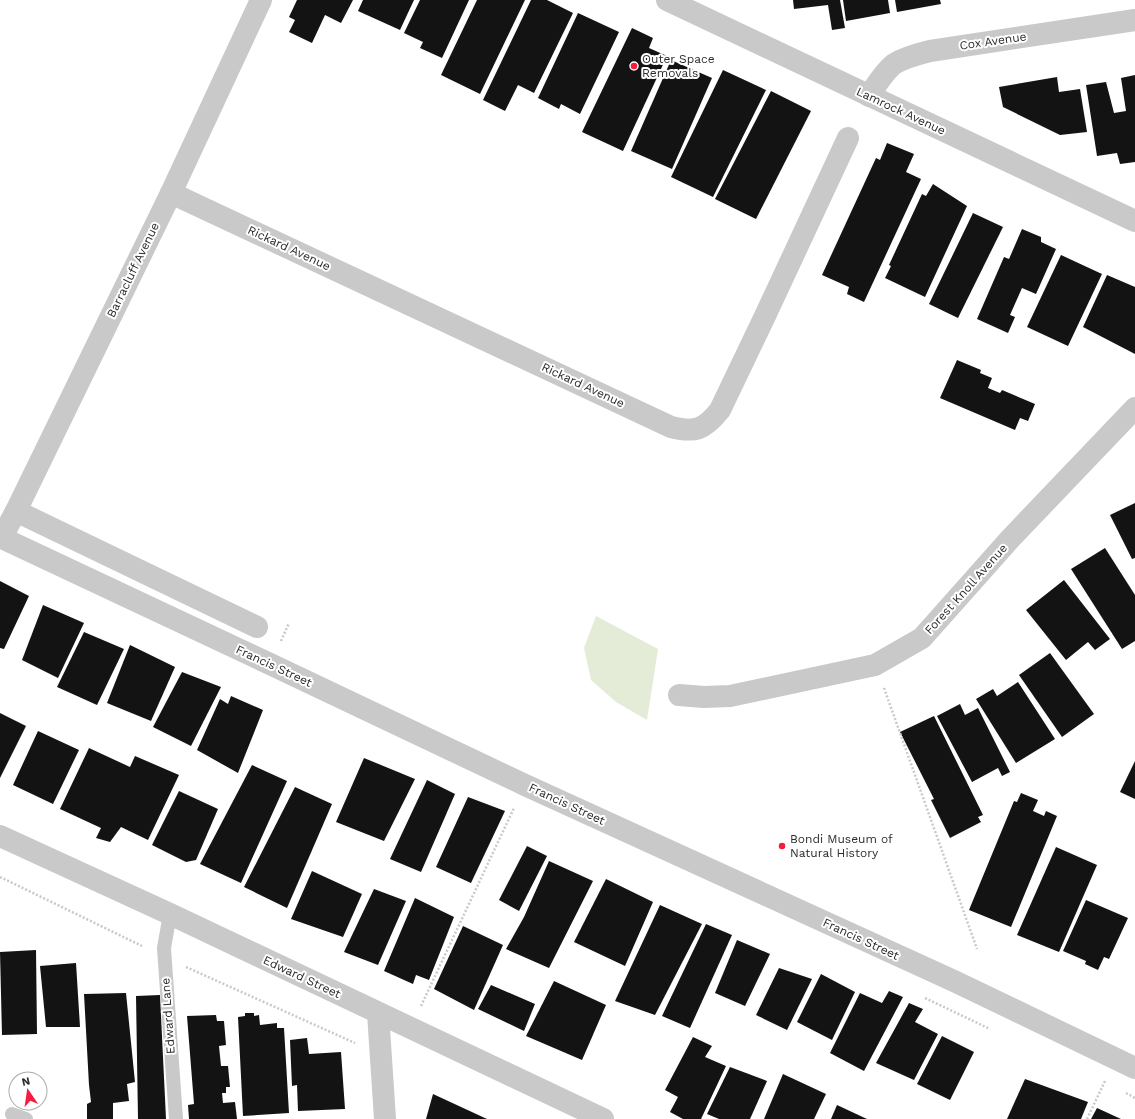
<svg xmlns="http://www.w3.org/2000/svg" width="1135" height="1119" font-family="'Work Sans',sans-serif">
	<style>
		.green { fill: #e4ecd7 }
		.building { fill: #131313 }
		.lines { fill: none; stroke-linecap: round; stroke-linejoin: round }
		.path { stroke: #c9c9c9; stroke-width: 2.5; stroke-dasharray: 2 2; stroke-linecap: butt }
		.service { stroke: #c9c9c9; stroke-width: 14 }
		.minor { stroke: #c9c9c9; stroke-width: 22 }
		.tertiary { stroke: #c9c9c9; stroke-width: 22 }
		.poi-dot { fill: #f61b3f; stroke: #fff; stroke-width: 1.5 }
		.labels { text-anchor: middle; stroke-width: 4; stroke-linejoin: round; paint-order: stroke }
		.street-label { font-size: 12px; fill: #2c2c2c; stroke: #fff }
		.poi-label { font-size: 12px; fill: #2c2c2c; stroke: #fff; text-anchor: start }
	</style>
	<rect width="100%" height="100%" fill="#fff"/>
	<!-- green -->
	<path class="green" d="M 596,616 L 658,649 L 647,720 L 616,702 L 591,680 L 584,648 Z"/>
	<!-- building -->
	<g class="building">
		<path d="M 297,0 L 353,0 L 341,23 L 325,15 L 312,43 L 289,32 L 295,20 L 289,17 Z"/>
		<path d="M 363,0 L 414,0 L 400,30 L 358,11 Z"/>
		<path d="M 420,0 L 469,0 L 442,58 L 420,48 L 423,42 L 404,33 Z"/>
		<path d="M 477,0 L 525,0 L 480,94 L 441,75 Z"/>
		<path d="M 531,0 L 547,0 L 573,13 L 534,93 L 518,85 L 505,111 L 483,100 Z"/>
		<path d="M 793,0 L 840,0 L 845,28 L 832,30 L 828,5 L 794,9 Z"/>
		<path d="M 843,0 L 888,0 L 890,13 L 846,21 Z"/>
		<path d="M 895,0 L 940,0 L 941,4 L 897,12 Z"/>
		<path d="M 578,13 L 619,32 L 580,114 L 561,104 L 559,109 L 538,98 Z"/>
		<path d="M 632,28 L 653,38 L 649,48 L 667,56 L 623,151 L 582,132 Z"/>
		<path d="M 671,60 L 712,78 L 672,169 L 631,151 Z"/>
		<path d="M 723,70 L 766,90 L 713,197 L 671,177 Z"/>
		<path d="M 1135,75 L 1135,162 L 1120,164 L 1117,153 L 1097,156 L 1086,85 L 1106,82 L 1114,113 L 1126,111 L 1121,78 Z"/>
		<path d="M 1057,77 L 1059,92 L 1080,89 L 1087,132 L 1060,135 L 1003,107 L 999,87 Z"/>
		<path d="M 771,91 L 811,111 L 756,219 L 715,199 Z"/>
		<path d="M 887,143 L 914,154 L 906,172 L 921,179 L 864,302 L 847,294 L 849,287 L 822,275 L 876,158 L 880,160 Z"/>
		<path d="M 933,184 L 967,206 L 925,297 L 885,278 L 891,266 L 889,265 L 922,194 L 926,196 Z"/>
		<path d="M 973,213 L 1003,227 L 958,318 L 929,304 Z"/>
		<path d="M 1022,229 L 1041,237 L 1041,242 L 1056,249 L 1036,294 L 1022,288 L 1010,315 L 1015,317 L 1008,333 L 977,319 L 1004,257 L 1009,259 Z"/>
		<path d="M 1061,255 L 1102,274 L 1068,346 L 1027,327 Z"/>
		<path d="M 1107,275 L 1135,287 L 1135,354 L 1083,327 Z"/>
		<path d="M 957,360 L 981,370 L 980,373 L 992,378 L 988,388 L 1000,393 L 1002,390 L 1035,404 L 1028,421 L 1020,418 L 1015,430 L 940,398 Z"/>
		<path d="M 1135,503 L 1135,558 L 1132,559 L 1110,515 Z"/>
		<path d="M 1105,548 L 1135,595 L 1135,641 L 1122,649 L 1071,569 Z"/>
		<path d="M 1064,580 L 1110,639 L 1095,650 L 1088,642 L 1066,660 L 1026,610 Z"/>
		<path d="M 0,581 L 29,596 L 4,649 L 0,648 Z"/>
		<path d="M 43,605 L 84,623 L 58,678 L 22,660 Z"/>
		<path d="M 84,632 L 124,649 L 97,705 L 57,687 Z"/>
		<path d="M 130,645 L 175,667 L 151,721 L 107,703 Z"/>
		<path d="M 1050,653 L 1094,714 L 1062,737 L 1019,675 Z"/>
		<path d="M 182,672 L 221,687 L 191,746 L 153,727 Z"/>
		<path d="M 1018,682 L 1055,739 L 1016,763 L 976,699 L 993,689 L 997,696 Z"/>
		<path d="M 231,696 L 263,710 L 238,773 L 197,750 L 220,699 L 228,704 Z"/>
		<path d="M 960,704 L 965,715 L 978,708 L 1010,772 L 1002,776 L 998,768 L 972,782 L 937,716 Z"/>
		<path d="M 0,713 L 26,726 L 0,778 Z"/>
		<path d="M 934,716 L 983,815 L 978,817 L 981,822 L 950,838 L 931,800 L 934,799 L 900,732 Z"/>
		<path d="M 38,731 L 79,750 L 53,804 L 13,785 Z"/>
		<path d="M 89,748 L 130,767 L 135,756 L 179,775 L 148,840 L 121,827 L 110,842 L 96,838 L 101,828 L 60,809 Z"/>
		<path d="M 364,758 L 415,779 L 384,841 L 336,822 Z"/>
		<path d="M 1135,761 L 1135,799 L 1120,792 Z"/>
		<path d="M 252,765 L 287,781 L 241,883 L 200,864 Z"/>
		<path d="M 427,780 L 455,794 L 421,872 L 390,859 Z"/>
		<path d="M 295,787 L 332,804 L 287,908 L 244,887 Z"/>
		<path d="M 179,791 L 218,809 L 196,860 L 186,862 L 152,845 Z"/>
		<path d="M 1021,793 L 1038,800 L 1033,811 L 1044,816 L 1046,811 L 1057,816 L 1011,927 L 969,910 L 1014,801 L 1017,802 Z"/>
		<path d="M 468,797 L 505,811 L 471,883 L 436,867 Z"/>
		<path d="M 527,846 L 547,856 L 519,911 L 499,900 Z"/>
		<path d="M 1056,847 L 1097,865 L 1059,952 L 1017,935 Z"/>
		<path d="M 549,861 L 593,881 L 549,968 L 506,949 L 524,917 Z"/>
		<path d="M 312,871 L 362,894 L 343,937 L 291,919 Z"/>
		<path d="M 606,879 L 653,902 L 625,966 L 574,942 Z"/>
		<path d="M 374,889 L 406,901 L 378,965 L 344,952 Z"/>
		<path d="M 415,898 L 454,917 L 429,980 L 416,975 L 413,984 L 384,971 Z"/>
		<path d="M 1086,900 L 1128,918 L 1109,959 L 1104,957 L 1098,970 L 1085,964 L 1086,961 L 1063,951 Z"/>
		<path d="M 660,905 L 702,924 L 655,1015 L 615,1001 Z"/>
		<path d="M 706,924 L 732,935 L 690,1028 L 662,1016 Z"/>
		<path d="M 463,926 L 503,945 L 474,1010 L 434,989 Z"/>
		<path d="M 737,940 L 770,954 L 745,1006 L 715,993 Z"/>
		<path d="M 36,950 L 37,1034 L 2,1035 L 0,952 Z"/>
		<path d="M 76,963 L 80,1027 L 46,1027 L 40,966 Z"/>
		<path d="M 779,968 L 812,979 L 787,1030 L 756,1015 Z"/>
		<path d="M 821,974 L 855,992 L 832,1040 L 797,1022 Z"/>
		<path d="M 554,981 L 606,1005 L 582,1060 L 526,1036 Z"/>
		<path d="M 491,985 L 535,1004 L 524,1031 L 478,1009 Z"/>
		<path d="M 889,991 L 903,997 L 864,1071 L 830,1053 L 860,993 L 882,1003 Z"/>
		<path d="M 126,993 L 135,1082 L 127,1084 L 129,1101 L 113,1103 L 113,1119 L 87,1119 L 87,1104 L 91,1102 L 89,1085 L 84,994 Z"/>
		<path d="M 160,995 L 166,1119 L 138,1119 L 136,996 Z"/>
		<path d="M 909,1003 L 923,1009 L 915,1022 L 938,1034 L 914,1080 L 876,1063 Z"/>
		<path d="M 245,1013 L 254,1013 L 254,1016 L 259,1015 L 260,1025 L 277,1023 L 277,1028 L 284,1028 L 289,1113 L 243,1116 L 238,1017 L 245,1016 Z"/>
		<path d="M 216,1015 L 217,1021 L 224,1021 L 226,1045 L 219,1046 L 221,1066 L 228,1066 L 230,1087 L 226,1087 L 226,1093 L 222,1093 L 223,1103 L 235,1102 L 237,1119 L 189,1119 L 188,1105 L 194,1104 L 187,1016 Z"/>
		<path d="M 942,1036 L 974,1052 L 950,1100 L 917,1084 Z"/>
		<path d="M 693,1037 L 712,1046 L 705,1057 L 726,1066 L 701,1119 L 683,1119 L 670,1112 L 678,1097 L 665,1090 Z"/>
		<path d="M 307,1038 L 309,1054 L 341,1052 L 345,1109 L 298,1111 L 297,1085 L 292,1086 L 290,1040 Z"/>
		<path d="M 730,1067 L 767,1081 L 750,1119 L 719,1119 L 707,1114 Z"/>
		<path d="M 783,1074 L 826,1094 L 814,1119 L 764,1119 Z"/>
		<path d="M 1025,1079 L 1088,1102 L 1081,1119 L 1007,1119 Z"/>
		<path d="M 433,1094 L 487,1119 L 426,1119 Z"/>
		<path d="M 837,1105 L 867,1119 L 831,1119 Z"/>
		<path d="M 1097,1108 L 1121,1119 L 1091,1119 Z"/>
	</g>
	<g class="lines">
		<!-- path -->
		<g class="path">
			<path d="M 281,641 L 289,623"/>
			<path d="M 884,688 L 977,949"/>
			<path d="M 0,877 L 142,946"/>
			<path d="M 186,967 L 355,1043"/>
			<path d="M 925,998 L 990,1029"/>
			<path d="M 421,1006 L 514,808"/>
			<path d="M 1126,1093 L 1135,1098"/>
			<path d="M 1087,1119 L 1105,1081"/>
		</g>
		<!-- service -->
		<g class="service">
			<path d="M 170,914 L 164,948 L 176,1119"/>
			<path d="M 12,1114 L 26,1119"/>
		</g>
		<!-- minor -->
		<g class="minor">
			<path d="M 667,0 L 1135,221"/>
			<path d="M 869,96 C 876,85 884,72 894,64 C 905,57 918,54 930,51 L 1135,20"/>
			<path d="M 171,193 L 671,427 C 695,433 704,430 720,410 L 765,316 L 848,138"/>
			<path d="M 16,511 L 257,627"/>
			<path d="M 2,537 L 16,511 L 171,193 L 261,0"/>
			<path d="M 679,695 L 704,697 L 730,696 L 875,665 L 922,638 L 1010,539 L 1135,408"/>
			<path d="M 0,836 L 170,914 L 603,1119"/>
			<path d="M 378,1013 L 385,1119"/>
		</g>
		<!-- tertiary -->
		<path class="tertiary" d="M 0,537 L 270,664 L 525,785 L 954,981 L 1135,1068"/>
	</g>
	<!-- markers -->
	<g class="poi-dot">
		<circle cx="634" cy="66" r="4"/>
		<circle cx="782" cy="846" r="4"/>
	</g>
	<g class="labels">
		<!-- street labels -->
		<g class="street-label">
			<text transform="translate(993 41) rotate(-8)" y="4">Cox Avenue</text>
			<text transform="translate(901 111) rotate(25)" y="4">Lamrock Avenue</text>
			<text transform="translate(289 248) rotate(25)" y="4">Rickard Avenue</text>
			<text transform="translate(133 270) rotate(-64)" y="4">Barracluff Avenue</text>
			<text transform="translate(583 385) rotate(25)" y="4">Rickard Avenue</text>
			<text transform="translate(966 589) rotate(-48)" y="4">Forest Knoll Avenue</text>
			<text transform="translate(274 666) rotate(25)" y="4">Francis Street</text>
			<text transform="translate(567 804) rotate(25)" y="4">Francis Street</text>
			<text transform="translate(861 939) rotate(25)" y="4">Francis Street</text>
			<text transform="translate(302 977) rotate(25)" y="4">Edward Street</text>
			<text transform="translate(168 1016) rotate(-94)" y="4">Edward Lane</text>
		</g>
		<!-- poi labels -->
		<g class="poi-label">
			<text x="642" y="63">Outer Space<tspan x="642" dy="14">Removals</tspan></text>
			<text x="790" y="843">Bondi Museum of<tspan x="790" dy="14">Natural History</tspan></text>
		</g>
	</g>
	<!-- north arrow -->
	<g transform="translate(28 1091) rotate(347)"><circle r="19" fill="#ffffff" stroke="#ababab"/>
	<path d="M0-3L7 15L0 10L-7 15Z" fill="#f61b3f"/>
	<text y="-6" font-size="11" font-weight="bold" text-anchor="middle" fill="#2c2c2c">N</text>
	</g>
</svg>
